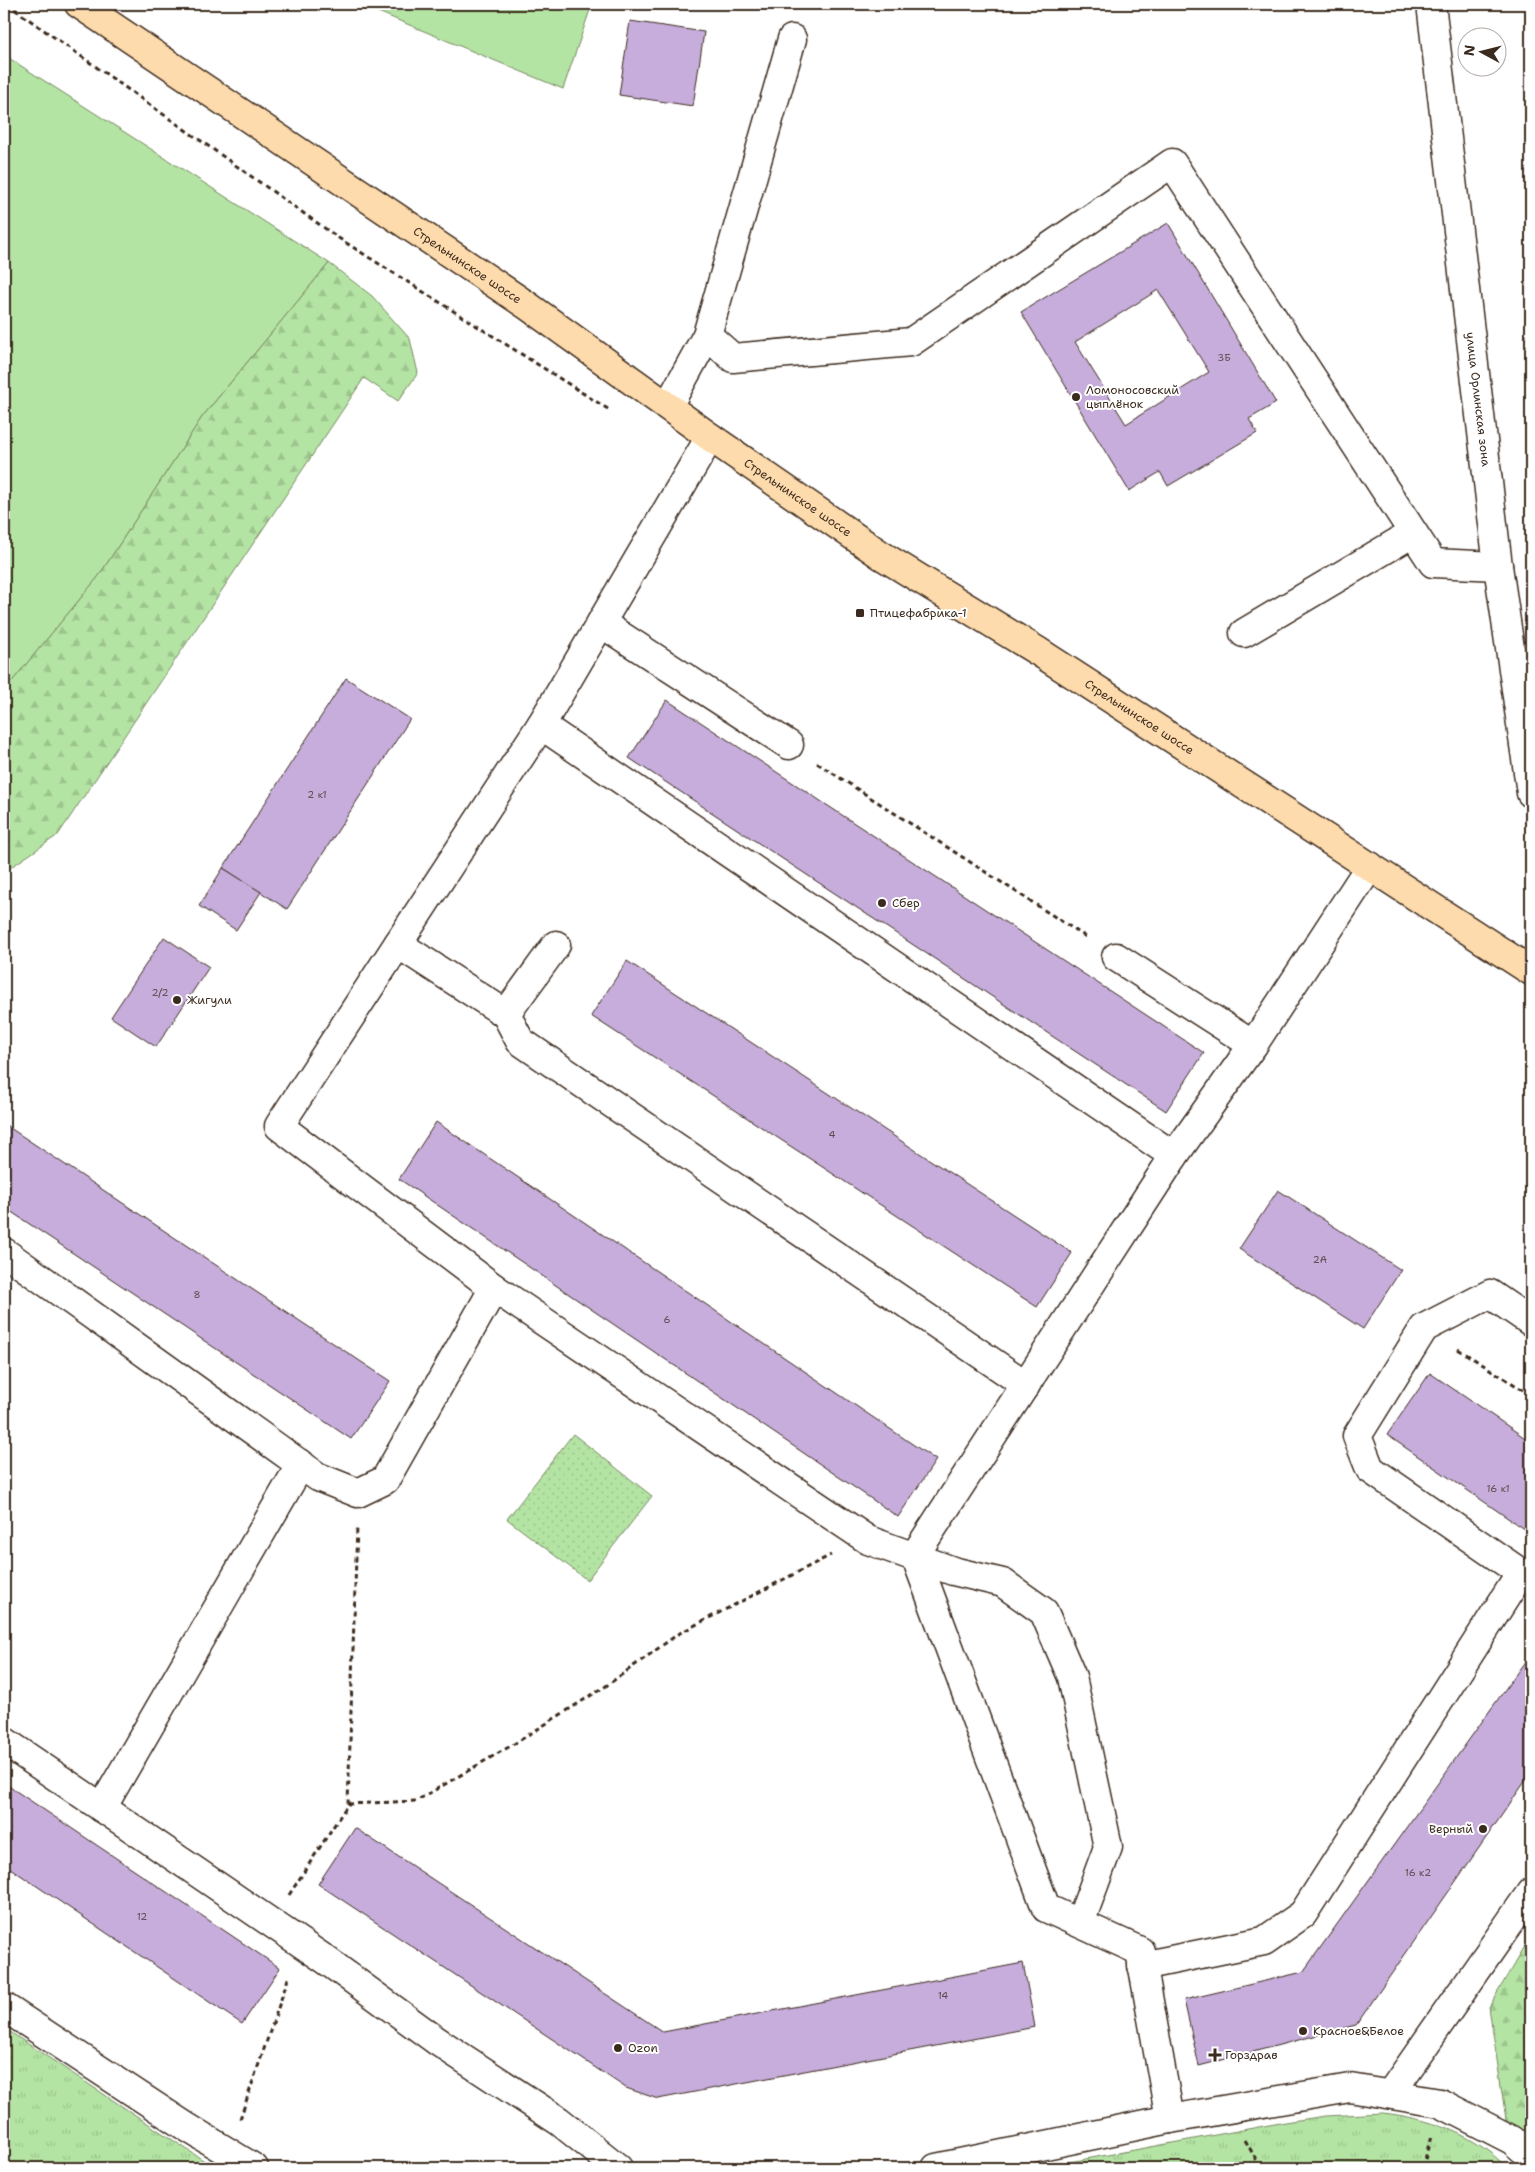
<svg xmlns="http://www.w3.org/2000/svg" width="1535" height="2172" font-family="'Shantell Sans',sans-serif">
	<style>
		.grass { fill: url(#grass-tufts); stroke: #788761 }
		.forest { fill: url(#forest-firs); stroke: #788761 }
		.park { fill: url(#park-dots); stroke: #788761 }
		.garden { fill: #b4e4a4; stroke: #788761 }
		.building { fill: #c6addb; stroke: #3b2a1e; fill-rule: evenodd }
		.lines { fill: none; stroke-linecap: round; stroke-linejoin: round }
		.minor-casing { stroke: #3b2a1e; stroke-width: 31 }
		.major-casing { stroke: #3b2a1e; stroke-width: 31 }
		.path { stroke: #3b2a1e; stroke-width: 3; stroke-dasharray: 5 4; stroke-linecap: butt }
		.minor { stroke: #fff; stroke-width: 28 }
		.major { stroke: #fedbac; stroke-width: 28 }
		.poi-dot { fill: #3b2a1e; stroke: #fff; stroke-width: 2 }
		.labels { text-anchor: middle; stroke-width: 4; stroke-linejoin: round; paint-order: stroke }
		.number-label { font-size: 10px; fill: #5e4b4d }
		.street-label { font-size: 12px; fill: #3b2a1e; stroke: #fff }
		.poi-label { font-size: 12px; fill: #3b2a1e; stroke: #fff; text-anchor: start }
	</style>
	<defs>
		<pattern id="grass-tufts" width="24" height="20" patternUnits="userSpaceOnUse" patternTransform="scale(1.25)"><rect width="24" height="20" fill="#b4e4a4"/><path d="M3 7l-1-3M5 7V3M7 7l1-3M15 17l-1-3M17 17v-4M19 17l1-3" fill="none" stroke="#9cc48d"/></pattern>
		<pattern id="forest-firs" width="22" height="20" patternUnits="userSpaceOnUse" patternTransform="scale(1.25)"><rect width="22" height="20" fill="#b4e4a4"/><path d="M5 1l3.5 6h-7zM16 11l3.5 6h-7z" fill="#9cc48d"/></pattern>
		<pattern id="park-dots" width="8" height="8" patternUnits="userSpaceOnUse" patternTransform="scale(1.25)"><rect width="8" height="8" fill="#b4e4a4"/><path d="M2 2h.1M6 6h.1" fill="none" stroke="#9cc48d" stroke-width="1.8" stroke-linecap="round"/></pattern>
	</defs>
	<rect width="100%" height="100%" fill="#fff"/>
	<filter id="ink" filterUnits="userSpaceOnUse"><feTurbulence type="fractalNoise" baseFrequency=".02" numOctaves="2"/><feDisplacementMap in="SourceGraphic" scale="10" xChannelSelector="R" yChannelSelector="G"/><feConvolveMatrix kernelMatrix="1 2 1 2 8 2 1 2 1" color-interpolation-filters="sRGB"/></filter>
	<g filter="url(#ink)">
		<!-- grass -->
		<g class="grass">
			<path d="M 4,2028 L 215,2168 L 4,2168 Z"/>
			<path d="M 1383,2113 C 1428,2118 1475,2134 1507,2168 L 1045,2168 L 1048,2166 L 1291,2121 L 1326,2116 Z"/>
		</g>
		<!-- forest -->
		<g class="forest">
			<path d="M 329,263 L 372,296 L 410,339 L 418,373 L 398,401 L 364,378 L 58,835 L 4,872 L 4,691 L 98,577 L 202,417 Z"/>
			<path d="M 1531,1935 L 1531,2138 L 1507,2126 L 1489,2007 Z"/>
		</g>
		<!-- park -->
		<path class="park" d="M 573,1434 L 652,1496 L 587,1580 L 507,1519 Z"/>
		<!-- garden -->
		<g class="garden">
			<path d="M 359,4 L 592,4 L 563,89 Z"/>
			<path d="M 4,55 L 329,263 L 202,417 L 98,577 L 4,691 Z"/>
		</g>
		<!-- building -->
		<g class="building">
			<path d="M 630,21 L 704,32 L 693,106 L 619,95 Z"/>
			<path d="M 1168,223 L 1276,403 L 1249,419 L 1257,433 L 1168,486 L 1160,472 L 1129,491 L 1021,312 ZM 1158,290 L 1209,372 L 1126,424 L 1075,342 Z"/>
			<path d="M 346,678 L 410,719 L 287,909 L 223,868 Z"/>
			<path d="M 667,700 L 1204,1053 L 1166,1111 L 629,758 Z"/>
			<path d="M 223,868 L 261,892 L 236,930 L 199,906 Z"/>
			<path d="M 164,937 L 209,967 L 156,1047 L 111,1017 Z"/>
			<path d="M 627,961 L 1072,1253 L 1037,1307 L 591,1016 Z"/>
			<path d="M 436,1122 L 936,1460 L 898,1517 L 399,1179 Z"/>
			<path d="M 4,1124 L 390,1381 L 351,1439 L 4,1207 Z"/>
			<path d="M 1278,1190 L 1401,1270 L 1363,1329 L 1239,1249 Z"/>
			<path d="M 1430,1373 L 1531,1442 L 1531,1534 L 1387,1435 Z"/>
			<path d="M 1531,1653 L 1531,1773 L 1356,2025 L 1199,2066 L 1184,2000 L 1303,1972 Z"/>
			<path d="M 4,1783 L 280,1968 L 242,2024 L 4,1864 Z"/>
			<path d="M 355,1828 L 663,2032 L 1023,1963 L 1035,2027 L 658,2099 L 626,2088 L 318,1884 Z"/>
		</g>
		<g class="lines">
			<!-- minor casing -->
			<g class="minor-casing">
				<g id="minor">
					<path id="s1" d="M 1431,4 L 1498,566 L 1531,793"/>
					<path d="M 707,335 L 792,39"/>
					<path d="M 668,406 L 707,335 L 733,358 L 911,342 L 1172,163 L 1433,563 L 1498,566"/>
					<path d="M 710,437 L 541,725 L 279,1126 L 494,1288 L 868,1540 L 953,1571 L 1003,1583 L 1044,1612 L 1072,1677 L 1108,1847 L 1080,1923"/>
					<path d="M 601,623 L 789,745"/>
					<path d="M 1244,633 L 1413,533"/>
					<path d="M 541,725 L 1174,1156"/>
					<path d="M 398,944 L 506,1014 L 520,1041 L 1026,1385"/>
					<path d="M 1116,957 L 1253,1045"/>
					<path d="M 506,1014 L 556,945"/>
					<path d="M 4,1252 L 318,1477 L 358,1493 L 385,1480 L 494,1288"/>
					<path d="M 915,1555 L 1174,1156 L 1253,1045 L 1370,866"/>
					<path d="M 915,1555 L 1046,1908 L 1140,1951 L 1170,2119"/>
					<path d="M 4,1741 L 326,1960 L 437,2041 L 559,2121 L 618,2168"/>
					<path d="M 102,1808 L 301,1464"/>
					<path d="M 1142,1966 L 1264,1941 L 1303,1914 L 1521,1573 L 1370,1469 L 1357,1436 L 1424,1328 L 1490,1294 L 1531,1322"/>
					<path d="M 4,2007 L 185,2126 L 254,2168"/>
					<path d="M 1391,2093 L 1531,1892"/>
					<path d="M 936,2168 L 1170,2119 L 1350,2088 L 1440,2103 L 1512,2140 L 1531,2156"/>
				</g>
			</g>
			<!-- major casing -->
			<g class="major-casing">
				<g id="major">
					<path id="s2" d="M 79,4 L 528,306 L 710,437 L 881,555 L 1039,652 L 1531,971"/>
				</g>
			</g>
			<!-- path -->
			<g class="path">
				<path d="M 7,4 L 340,239 L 611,411"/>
				<path d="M 817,763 L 1089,939"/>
				<path d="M 1458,1349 L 1531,1395"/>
				<path d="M 348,1804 L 416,1801 L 514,1744 L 606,1686 L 678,1634 L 831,1555"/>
				<path d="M 289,1895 L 348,1804 L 357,1526"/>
				<path d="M 240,2119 L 289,1976"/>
				<path d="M 1245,2140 L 1261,2168"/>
				<path d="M 1423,2168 L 1431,2135"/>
			</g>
			<!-- minor -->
			<use href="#minor" class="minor"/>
			<!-- major -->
			<use href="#major" class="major"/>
		</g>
	</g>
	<!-- markers -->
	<g class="poi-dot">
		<circle cx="1076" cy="397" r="5"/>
		<rect x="855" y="608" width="10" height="10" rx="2.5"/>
		<circle cx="882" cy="903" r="5"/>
		<circle cx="177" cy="1000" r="5"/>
		<circle cx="1483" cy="1829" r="5"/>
		<circle cx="1303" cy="2031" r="5"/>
		<circle cx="618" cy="2048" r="5"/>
		<path d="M1212.5 2047.5h5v5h5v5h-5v5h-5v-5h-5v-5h5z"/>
	</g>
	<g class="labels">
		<!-- number labels -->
		<g class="number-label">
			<text x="1224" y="361">3Б</text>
			<text x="317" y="798">2 к1</text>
			<text x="160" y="996">2/2</text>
			<text x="832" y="1138">4</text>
			<text x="1320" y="1263">2А</text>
			<text x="197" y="1298">8</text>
			<text x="667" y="1323">6</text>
			<text x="1498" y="1492">16 к1</text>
			<text x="1418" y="1876">16 к2</text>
			<text x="142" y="1920">12</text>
			<text x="943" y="1999">14</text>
		</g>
		<!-- street labels -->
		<g class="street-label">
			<text dy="4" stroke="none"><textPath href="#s2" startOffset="468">Стрельнинское шоссе</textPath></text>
			<text dy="4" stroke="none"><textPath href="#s1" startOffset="398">улица Орлинская зона</textPath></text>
			<text dy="4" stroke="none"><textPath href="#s2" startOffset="872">Стрельнинское шоссе</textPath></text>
			<text dy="4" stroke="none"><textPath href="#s2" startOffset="1278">Стрельнинское шоссе</textPath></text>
		</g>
		<!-- poi labels -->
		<g class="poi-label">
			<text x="1086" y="394">Ломоносовский<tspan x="1086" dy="14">цыплёнок</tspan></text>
			<text x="870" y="617">Птицефабрика-1</text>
			<text x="892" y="907">Сбер</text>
			<text x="187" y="1004">Жигули</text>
			<text x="1473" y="1833" text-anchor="end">Верный</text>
			<text x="1313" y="2035">Красное&amp;Белое</text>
			<text x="628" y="2052">Ozon</text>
			<text x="1225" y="2059">Горздрав</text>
		</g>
	</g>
	<!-- margin -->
	<rect width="1535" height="2172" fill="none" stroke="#fff" stroke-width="20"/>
	<rect x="10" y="10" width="1515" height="2152" fill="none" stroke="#3b2a1e" stroke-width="2" filter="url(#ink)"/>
	<!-- north arrow -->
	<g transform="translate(1482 52) rotate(277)"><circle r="24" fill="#ffffff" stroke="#b1aaa5"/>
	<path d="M0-4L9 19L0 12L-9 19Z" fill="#3b2a1e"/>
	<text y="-8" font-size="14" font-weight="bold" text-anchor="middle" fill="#3b2a1e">N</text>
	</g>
</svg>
